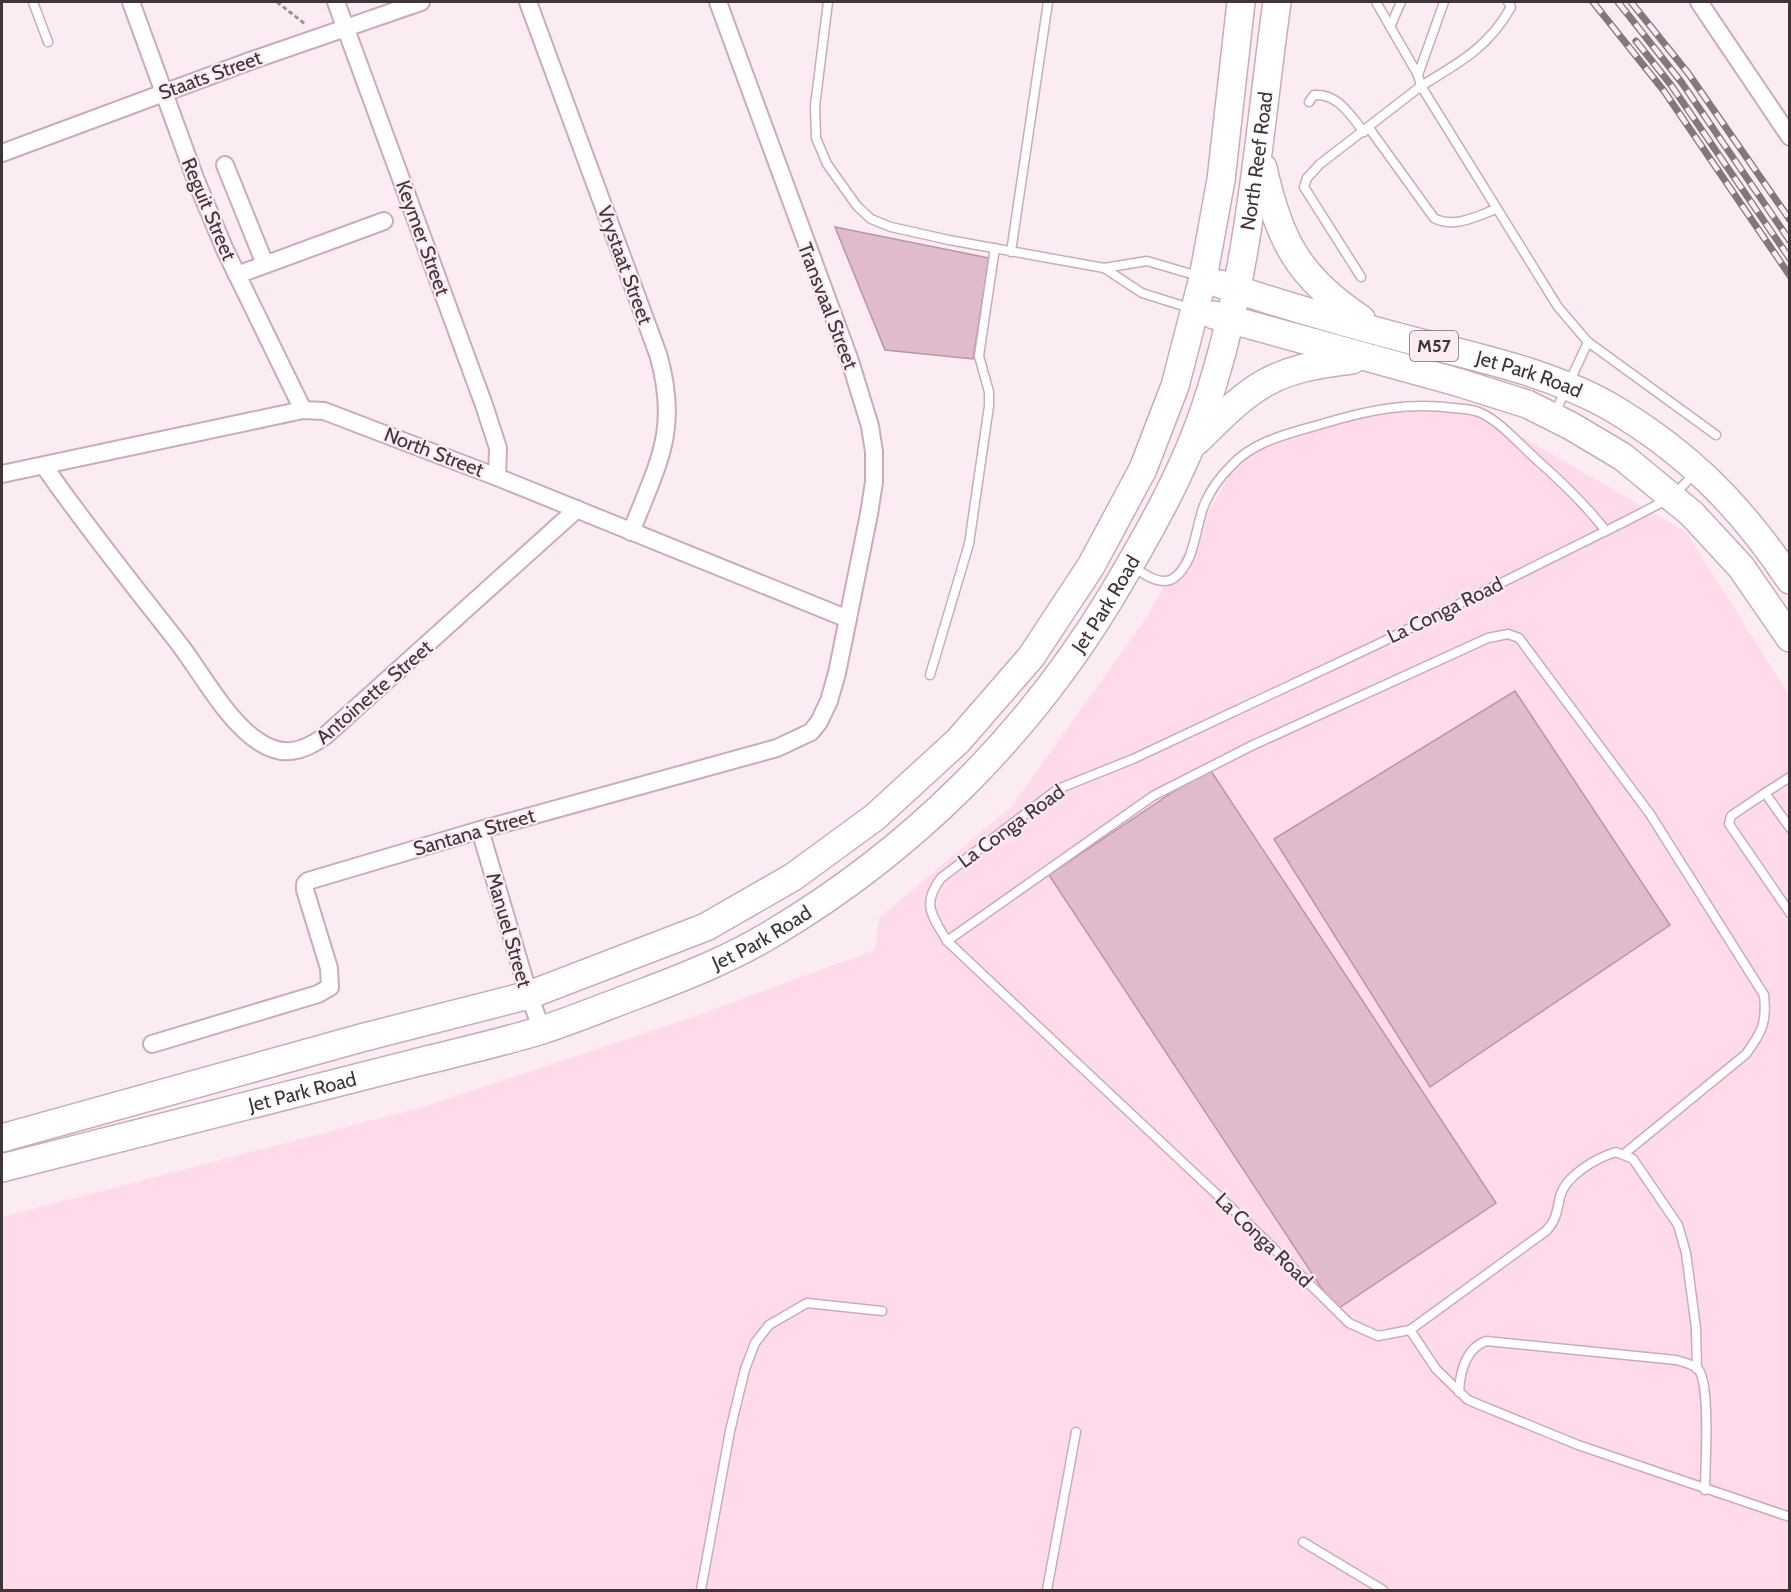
<svg xmlns="http://www.w3.org/2000/svg" width="1791" height="1592" font-family="Cabin,sans-serif">
	<style>
		.built { fill: #fedaeb }
		.building { fill: #e0bbcd; stroke: #b895a6; stroke-width: 1.5 }
		.lines { fill: none; stroke-linecap: round; stroke-linejoin: round }
		.lane-casing { stroke: #cdaabb; stroke-width: 11 }
		.street-casing { stroke: #cdaabb; stroke-width: 20 }
		.primary-casing { stroke: #cdaabb; stroke-width: 30 }
		.path { stroke: #9f9097; stroke-width: 3; stroke-dasharray: 4.5 3; stroke-linecap: butt }
		.lane { stroke: #fff; stroke-width: 8 }
		.street { stroke: #fff; stroke-width: 16 }
		.primary { stroke: #fff; stroke-width: 27 }
		.rail-casing { stroke: #85767d; stroke-width: 7 }
		.rail { stroke: #fbecf3; stroke-width: 4.5; stroke-dasharray: 14; stroke-linecap: butt }
		.labels { text-anchor: middle; stroke-width: 4.5; stroke-linejoin: round; paint-order: stroke }
		.shield { fill: #fbecf3; stroke: #796a72; stroke-width: 1.5 }
		.shield-label { font-size: 18px; font-weight: bold; fill: #41333a }
		.street-label { font-size: 20px; fill: #41333a; stroke: #fbecf3 }
	</style>
	<rect width="100%" height="100%" fill="#fbecf3"/>
	<!-- built -->
	<path class="built" d="M 1395,406 L 1486,416 L 1686,532 L 1789,695 L 1789,1590 L 2,1590 L 2,1217 L 423,1107 L 690,1018 L 875,950 L 879,918 L 1011,807 L 1142,624 L 1242,455 Z"/>
	<!-- building -->
	<g class="building">
		<path d="M 835,227 L 989,258 L 973,359 L 885,350 Z"/>
		<path d="M 1515,691 L 1670,925 L 1430,1087 L 1274,839 Z"/>
		<path d="M 1209,768 L 1496,1203 L 1336,1310 L 1049,875 Z"/>
	</g>
	<g class="lines">
		<!-- lane casing -->
		<g class="lane-casing">
			<g id="lane">
				<path d="M 33,2 L 48,42"/>
				<path d="M 828,2 L 815,106 L 816,138 L 827,164 L 857,206 L 871,219 L 891,227 L 949,240 L 1104,268 L 1147,261 L 1198,276"/>
				<path d="M 1376,2 L 1418,75"/>
				<path d="M 1444,2 L 1418,75 L 1421,86 C 1459,63 1489,47 1511,7 L 1508,2"/>
				<path d="M 1390,27 L 1401,2"/>
				<path d="M 1309,102 L 1314,95 C 1338,93 1350,115 1364,132"/>
				<path d="M 1369,128 L 1434,218 C 1454,229 1477,216 1496,209"/>
				<path d="M 1011,252 L 1048,2"/>
				<path d="M 1104,268 L 1142,293 L 1193,309"/>
				<path d="M 1361,277 L 1304,187 L 1307,178 L 1320,164 L 1421,86 L 1558,307 L 1588,342 L 1716,435"/>
				<path d="M 1554,415 L 1588,342"/>
				<path d="M 1133,567 C 1144,574 1161,587 1174,578 C 1196,562 1195,525 1205,503 C 1211,489 1220,477 1231,466 C 1254,440 1292,433 1325,423 C 1369,410 1408,402 1454,408 C 1463,409 1473,409 1481,413 C 1502,423 1519,444 1537,460 C 1562,482 1585,504 1606,531"/>
				<path d="M 930,675 L 969,544 L 989,406 L 989,392 L 979,356 L 995,248"/>
				<path d="M 1790,777 L 1765,793 L 1790,828"/>
				<path d="M 1765,793 L 1731,816 L 1729,824 L 1790,913"/>
				<path d="M 947,941 L 1153,796 L 1251,746 L 1488,638 L 1508,634 L 1519,638 L 1650,814 L 1764,995 C 1767,1023 1762,1032 1746,1054 L 1624,1154"/>
				<path d="M 1410,1330 L 1378,1336 L 1349,1323 L 1258,1233 L 947,941 C 932,915 921,905 941,878 L 1058,789 L 1133,759 L 1376,645 L 1628,520 L 1672,497 L 1695,473"/>
				<path d="M 1697,1369 L 1696,1328 L 1686,1253 L 1678,1225 L 1633,1159 L 1616,1152 C 1596,1158 1565,1176 1560,1197 C 1557,1211 1556,1221 1546,1231 L 1410,1330 L 1436,1369 L 1468,1400 L 1578,1445 L 1790,1517"/>
				<path d="M 1459,1392 C 1460,1372 1465,1349 1486,1341 L 1676,1360 C 1683,1362 1692,1364 1698,1369 C 1711,1383 1705,1468 1705,1490"/>
				<path d="M 1303,1542 L 1383,1590"/>
				<path d="M 701,1590 L 730,1431 L 745,1369 L 755,1343 L 769,1325 L 807,1303 L 882,1311"/>
				<path d="M 1047,1590 L 1076,1432"/>
			</g>
		</g>
		<!-- street casing -->
		<g class="street-casing">
			<g id="street">
				<path d="M 131,2 L 195,178 L 225,250 L 303,410"/>
				<path d="M 336,2 L 484,405 L 498,448 L 497,477"/>
				<path d="M 528,2 L 658,354 C 680,430 658,463 631,532"/>
				<path d="M 1699,2 L 1790,137"/>
				<path d="M 2,153 L 250,61 L 421,2"/>
				<path d="M 225,165 L 265,264"/>
				<path d="M 237,275 L 384,221"/>
				<path d="M 44,466 C 87,528 134,586 180,645 C 202,674 228,722 258,741 C 282,758 303,752 325,736 L 577,509"/>
				<path d="M 2,474 L 303,410 L 324,411 L 497,477 L 848,619"/>
				<path d="M 480,830 L 529,995 L 542,1030"/>
				<path d="M 152,1044 L 318,994 L 330,987 L 329,968 L 305,890 L 305,884 L 308,881 L 480,830 L 777,748 L 811,732 L 819,722 L 829,701 L 837,673 L 869,514 L 874,482 L 874,452 L 870,426 L 850,361 L 718,2"/>
			</g>
		</g>
		<!-- primary casing -->
		<g class="primary-casing">
			<g id="primary">
				<path d="M 1263,168 C 1279,240 1298,277 1361,319"/>
				<path id="s1" d="M 1220,284 C 1288,307 1359,327 1429,345 C 1489,360 1554,375 1609,406 C 1687,452 1740,505 1790,580"/>
				<path d="M 1214,315 L 1457,382 L 1527,404 L 1571,426 L 1623,457 L 1692,514 L 1741,567 L 1790,638"/>
				<path d="M 1197,441 C 1253,385 1271,369 1352,360"/>
				<path d="M 2,1138 L 361,1038 L 529,995 L 706,927 L 793,877 L 875,817 L 958,741 L 1031,657 L 1091,566 L 1143,469 L 1175,386 L 1203,278 L 1221,180 L 1241,2"/>
				<path id="s2" d="M 2,1168 C 135,1133 269,1101 403,1066 C 449,1054 497,1044 542,1030 C 576,1019 609,1005 642,993 C 687,976 732,958 773,933 C 912,850 1027,736 1111,597 C 1146,538 1183,474 1205,408 C 1250,277 1258,138 1277,2"/>
			</g>
		</g>
		<!-- path -->
		<path class="path" d="M 277,2 L 305,24"/>
		<!-- lane -->
		<use href="#lane" class="lane"/>
		<!-- street -->
		<use href="#street" class="street"/>
		<!-- primary -->
		<use href="#primary" class="primary"/>
		<!-- rail casing -->
		<g class="rail-casing">
			<g id="rail">
				<path d="M 1593,2 L 1664,91 L 1790,276"/>
				<path d="M 1618,2 L 1682,83 L 1790,241"/>
				<path d="M 1631,2 L 1688,73 L 1790,220"/>
				<path d="M 1636,41 L 1671,85 L 1790,259"/>
			</g>
		</g>
		<!-- rail -->
		<use href="#rail" class="rail"/>
	</g>
	<g class="labels">
		<!-- shield labels -->
		<rect class="shield" x="1410" y="331" width="48" height="30" rx="4.5"/>
		<g class="shield-label">
			<text x="1434" y="352">M57</text>
		</g>
		<!-- street labels -->
		<g class="street-label">
			<text transform="translate(210 75) rotate(-20)" y="7">Staats Street</text>
			<text dy="7" stroke="none"><textPath href="#s2" startOffset="1754">North Reef Road</textPath></text>
			<text transform="translate(209 209) rotate(67)" y="7">Reguit Street</text>
			<text transform="translate(423 238) rotate(70)" y="7">Keymer Street</text>
			<text transform="translate(625 265) rotate(70)" y="7">Vrystaat Street</text>
			<text transform="translate(828 306) rotate(69)" y="7">Transvaal Street</text>
			<text dy="7" stroke="none"><textPath href="#s1" startOffset="322">Jet Park Road</textPath></text>
			<text transform="translate(434 452) rotate(21)" y="7">North Street</text>
			<text dy="7" stroke="none"><textPath href="#s2" startOffset="1281">Jet Park Road</textPath></text>
			<text transform="translate(1445 610) rotate(-26)" y="7">La Conga Road</text>
			<text transform="translate(374 692) rotate(-41)" y="7">Antoinette Street</text>
			<text transform="translate(1011 826) rotate(-36)" y="7">La Conga Road</text>
			<text transform="translate(474 832) rotate(-16)" y="7">Santana Street</text>
			<text transform="translate(509 930) rotate(74)" y="7">Manuel Street</text>
			<text dy="7" stroke="none"><textPath href="#s2" startOffset="796">Jet Park Road</textPath></text>
			<text dy="7" stroke="none"><textPath href="#s2" startOffset="310">Jet Park Road</textPath></text>
			<text transform="translate(1264 1240) rotate(44)" y="7">La Conga Road</text>
		</g>
	</g>
	<!-- border -->
	<rect width="1791" height="1592" fill="none" stroke="#41333a" stroke-width="6"/>
</svg>
